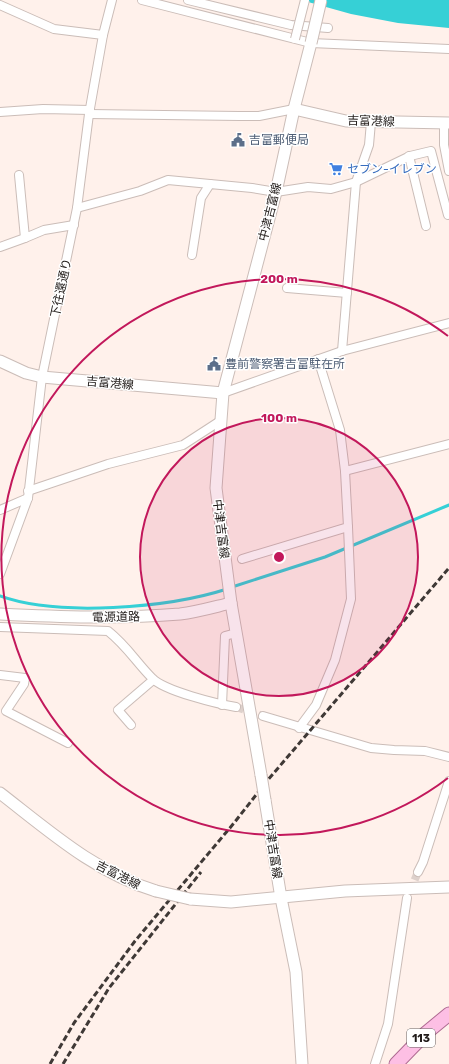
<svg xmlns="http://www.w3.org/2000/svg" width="449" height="1064" font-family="Rubik,'Noto Sans JP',sans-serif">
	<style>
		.water { fill: #36d0d6 }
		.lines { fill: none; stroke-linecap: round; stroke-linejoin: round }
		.stream { stroke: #36d0d6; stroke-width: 3 }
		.street-tunnel { stroke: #ded1cc; stroke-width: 8; stroke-dasharray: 8 4; stroke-linecap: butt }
		.street-casing { stroke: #cbbdb8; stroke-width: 10 }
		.secondary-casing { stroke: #cbbdb8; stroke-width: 13 }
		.primary-casing { stroke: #ae6a91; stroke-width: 15 }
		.street { stroke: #fff; stroke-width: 8 }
		.secondary { stroke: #fff; stroke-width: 11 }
		.primary { stroke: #fdbfe4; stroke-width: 13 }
		.rail { stroke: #3f3936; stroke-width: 3; stroke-dasharray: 6 3; stroke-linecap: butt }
		.street-bridge-casing { stroke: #cbbdb8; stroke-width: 10; stroke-linecap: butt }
		.secondary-bridge-casing { stroke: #cbbdb8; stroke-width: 13; stroke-linecap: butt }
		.street-bridge { stroke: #fff; stroke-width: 8 }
		.secondary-bridge { stroke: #fff; stroke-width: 11 }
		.ring { fill: none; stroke: #c2185b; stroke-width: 2 }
		.labels { text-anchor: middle; stroke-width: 3; stroke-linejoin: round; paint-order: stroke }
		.shield { fill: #fff; stroke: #635f5e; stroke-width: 1 }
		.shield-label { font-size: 11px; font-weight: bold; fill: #201b19 }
		.street-label { font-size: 12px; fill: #201b19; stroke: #fff }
		.service-label { font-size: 12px; fill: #4e5e75; stroke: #fff; text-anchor: start }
		.shop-label { font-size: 12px; fill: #366cbe; stroke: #fff; text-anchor: start }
		.centre { fill: #c2185b; stroke: #fff; stroke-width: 2 }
		.ring-label { font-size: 12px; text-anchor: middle; font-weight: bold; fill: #c2185b; stroke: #fff; stroke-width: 3; stroke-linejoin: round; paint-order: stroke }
	</style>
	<rect width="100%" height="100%" fill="#fff1eb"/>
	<!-- water -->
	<path class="water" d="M 301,0 L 449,0 L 449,28 L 398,23 L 351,14 Z"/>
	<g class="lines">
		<!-- stream -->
		<g class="stream">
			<path d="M 232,587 L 325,557 L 449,505"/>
			<path d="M 0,596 C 58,617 168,608 227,589"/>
		</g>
		<!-- street-tunnel -->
		<g class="street-tunnel">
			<path d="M 236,707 L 263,716"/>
			<path d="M 410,891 L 418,872"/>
		</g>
		<!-- street casing -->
		<g class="street-casing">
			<g id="street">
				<path d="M 142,0 L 311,43 L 449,49"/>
				<path d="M 188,0 L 291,25 L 328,28"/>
				<path d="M 0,5 L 54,29 L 103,35"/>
				<path d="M 0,112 L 43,109 L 90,110"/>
				<path d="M 89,114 L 239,116 L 259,116 L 294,109"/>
				<path d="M 444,123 L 444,145 L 449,171"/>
				<path d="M 409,156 L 426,226"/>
				<path d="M 19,175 L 25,238 L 44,230 L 74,225"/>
				<path d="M 77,208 L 140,191 L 168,180 L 210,184"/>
				<path d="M 0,247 L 25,238"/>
				<path d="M 192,255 L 201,198 L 210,184 L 252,188 L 276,192 L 308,187 L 331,189 L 356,182 L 410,156 L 431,151 L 448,215"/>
				<path d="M 287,288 L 347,293"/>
				<path d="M 342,351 L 356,182 L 369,145 L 371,122"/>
				<path d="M 318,359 L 340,430 L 345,471 L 449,444"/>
				<path d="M 223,393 L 342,351 L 449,323"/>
				<path d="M 28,491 L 108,464 L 183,445 L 220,421"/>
				<path d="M 0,510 L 28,498"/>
				<path d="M 242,559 L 348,527 L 345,471"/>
				<path d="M 0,574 L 28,498 L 42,377 L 77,208 L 89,114 L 103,35 L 112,0"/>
				<path d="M 0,627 L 108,631 C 127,646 136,662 152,678 C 164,691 218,704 236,707"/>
				<path d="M 0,675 L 25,678 L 24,684 L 6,711 L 68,743"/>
				<path d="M 222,705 L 225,636 L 236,633"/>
				<path d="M 263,716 L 371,748 L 394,750 L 425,751 L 449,757"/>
				<path d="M 131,725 L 118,710 L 153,680"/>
				<path d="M 299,728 L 316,705 L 335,660 L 351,599 L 348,527"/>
				<path d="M 418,872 L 423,862 L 449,781"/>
				<path d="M 375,1064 L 388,1024 L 407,898"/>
			</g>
		</g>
		<!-- secondary casing -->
		<g class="secondary-casing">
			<g id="secondary">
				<path d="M 294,109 L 346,121 L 449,123"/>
				<path d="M 0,361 L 26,373 L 42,377 L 223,393"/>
				<path d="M 0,614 C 60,617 120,619 180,614 C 197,612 214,607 231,603"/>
				<path d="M 261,775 L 231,603 L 216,488 L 223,393 L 276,192 L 294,109 L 311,43"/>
				<path d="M 0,793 C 49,831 96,873 156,891"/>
				<path d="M 265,800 L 281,898 L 296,972 L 302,1064"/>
				<path d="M 190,899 L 231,902 L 345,891 L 449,887"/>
			</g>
		</g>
		<!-- primary casing -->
		<g class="primary-casing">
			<path id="primary" d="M 396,1064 L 426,1033 L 449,1014"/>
		</g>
		<!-- street -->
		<use href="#street" class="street"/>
		<!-- secondary -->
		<use href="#secondary" class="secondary"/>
		<!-- primary -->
		<use href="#primary" class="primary"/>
		<!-- rail -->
		<g class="rail">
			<path d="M 50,1064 L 74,1023 L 135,941 L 234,823 L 267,781 L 449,568"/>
			<path d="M 63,1064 L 109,988 L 201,872"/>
		</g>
		<!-- street-bridge casing -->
		<g class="street-bridge-casing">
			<path id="street-bridge" d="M 295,39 L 305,0"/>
		</g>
		<!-- secondary-bridge casing -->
		<g class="secondary-bridge-casing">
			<g id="secondary-bridge">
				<path d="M 311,43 L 321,0"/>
				<path d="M 261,775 L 265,800"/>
				<path d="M 156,891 L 190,899"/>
			</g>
		</g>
		<!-- street-bridge -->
		<use href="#street-bridge" class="street-bridge"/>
		<!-- secondary-bridge -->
		<use href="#secondary-bridge" class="secondary-bridge"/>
	</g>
	<!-- distance rings -->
	<circle cx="279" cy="557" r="139" fill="#c2185b" fill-opacity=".12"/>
	<g class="ring">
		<circle cx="279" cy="557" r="139"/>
		<path d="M448 778A278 278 0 1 1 448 336"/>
	</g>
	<!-- icons -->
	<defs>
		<g id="civic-bare" transform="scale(1.08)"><path d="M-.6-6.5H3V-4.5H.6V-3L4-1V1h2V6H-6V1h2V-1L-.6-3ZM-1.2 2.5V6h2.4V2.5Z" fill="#5c6f8a" stroke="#fff" stroke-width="2.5" paint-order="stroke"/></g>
		<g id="supermarket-bare" transform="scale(1.08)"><path d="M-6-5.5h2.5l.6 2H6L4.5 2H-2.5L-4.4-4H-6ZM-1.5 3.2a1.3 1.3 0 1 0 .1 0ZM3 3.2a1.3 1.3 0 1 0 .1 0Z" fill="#3f7fe0" stroke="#fff" stroke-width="2.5" paint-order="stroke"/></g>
	</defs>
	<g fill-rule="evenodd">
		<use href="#civic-bare" x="238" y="140"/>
		<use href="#supermarket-bare" x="336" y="169"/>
		<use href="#civic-bare" x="214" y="364"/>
	</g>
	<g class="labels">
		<!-- shield labels -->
		<rect class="shield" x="407" y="1029" width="28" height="18" rx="3"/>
		<g class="shield-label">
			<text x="421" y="1042">113</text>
		</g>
		<!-- street labels -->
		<g class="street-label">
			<text transform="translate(371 121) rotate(2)" y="4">吉富港線</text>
			<text transform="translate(270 212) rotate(-76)" y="4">中津吉富線</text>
			<text transform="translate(61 288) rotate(-78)" y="4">下往還通り</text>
			<text transform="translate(110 383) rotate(5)" y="4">吉富港線</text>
			<text transform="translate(221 529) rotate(83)" y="4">中津吉富線</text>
			<text transform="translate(116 617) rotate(-1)" y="4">電源道路</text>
			<text transform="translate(273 849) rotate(81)" y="4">中津吉富線</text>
			<text transform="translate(118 875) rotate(27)" y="4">吉富港線</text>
		</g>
		<!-- service labels -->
		<g class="service-label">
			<text x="249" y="144">吉富郵便局</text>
			<text x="225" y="368">豊前警察署吉富駐在所</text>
		</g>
		<!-- shop labels -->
		<g class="shop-label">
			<text x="347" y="173">セブン-イレブン</text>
		</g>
	</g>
	<circle cx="279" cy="557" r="6" class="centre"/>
	<g class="ring-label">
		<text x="279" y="283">200 m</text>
		<text x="279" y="422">100 m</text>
	</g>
</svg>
